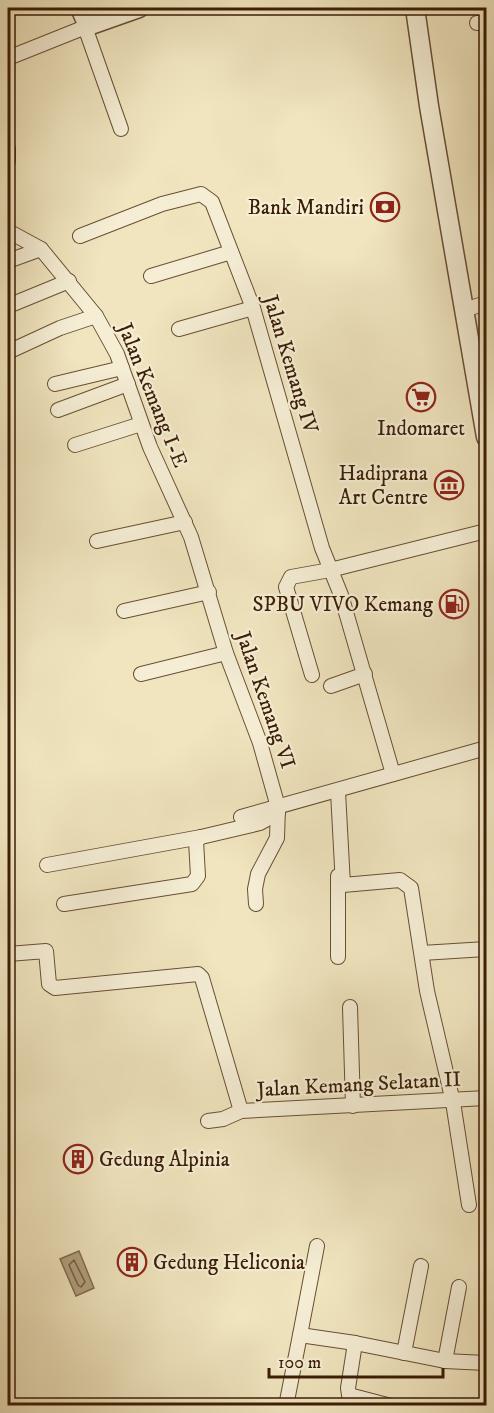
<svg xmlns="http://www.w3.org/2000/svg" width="494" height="1413" font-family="'IM FELL DW Pica',serif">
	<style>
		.water { fill: #b2a180; stroke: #826c4f; stroke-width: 1.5 }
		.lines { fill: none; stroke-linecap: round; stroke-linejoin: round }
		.shore { stroke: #765f43; stroke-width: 1.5 }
		.minor-casing { stroke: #684f34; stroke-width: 16 }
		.tertiary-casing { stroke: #684f34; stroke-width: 21 }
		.minor { stroke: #f5eed5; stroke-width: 14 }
		.tertiary { stroke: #f5eed5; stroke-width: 18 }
		.labels { text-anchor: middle; stroke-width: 4.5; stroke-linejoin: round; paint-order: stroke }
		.poi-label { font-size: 21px; fill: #3b1d06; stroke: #f5eed5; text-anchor: end }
		.street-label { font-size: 21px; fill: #3b1d06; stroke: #f5eed5 }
	</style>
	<rect width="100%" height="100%" fill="#f0e5bf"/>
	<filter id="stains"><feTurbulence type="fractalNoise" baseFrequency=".00333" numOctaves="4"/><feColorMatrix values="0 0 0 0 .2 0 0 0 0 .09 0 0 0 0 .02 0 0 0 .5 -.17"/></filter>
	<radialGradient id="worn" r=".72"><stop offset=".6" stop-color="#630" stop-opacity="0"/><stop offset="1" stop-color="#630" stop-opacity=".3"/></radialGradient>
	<!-- water -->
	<path class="water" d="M 79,1251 L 94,1288 L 76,1296 L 60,1259 Z"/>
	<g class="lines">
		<!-- shore -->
		<path class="shore" d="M 74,1260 L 85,1282 L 81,1287 L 78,1285 L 69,1265 Z"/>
		<!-- minor casing -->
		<g class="minor-casing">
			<g id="minor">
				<path d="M 477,23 L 486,23"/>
				<path d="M 85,27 L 121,129"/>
				<path d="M 8,58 L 88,26"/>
				<path d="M 8,149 L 8,161"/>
				<path d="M 8,231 L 41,249 L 96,316 L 117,354 L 150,447 L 191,537 L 226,653 L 260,743 L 278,807 L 277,838 L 258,874 L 255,889 L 256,904"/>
				<path d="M 80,236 L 162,204 L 201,194 L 212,202 L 253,308 L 322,548 L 341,595 L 393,774"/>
				<path d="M 8,261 L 41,249"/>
				<path d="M 151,276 L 231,252"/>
				<path d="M 8,306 L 69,281"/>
				<path d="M 464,310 L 486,303"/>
				<path d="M 179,329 L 253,308"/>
				<path d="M 8,352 L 60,328 L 96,316"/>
				<path d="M 55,384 L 122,368"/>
				<path d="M 58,410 L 128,384"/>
				<path d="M 75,445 L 141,424"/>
				<path d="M 97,541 L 185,522"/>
				<path d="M 124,611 L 209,592"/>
				<path d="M 141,674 L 226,653"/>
				<path d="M 312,675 L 286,587 L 291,577 L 330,570 L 486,531"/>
				<path d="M 331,686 L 365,674"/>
				<path d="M 338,792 L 343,885 L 400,880 L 411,888 L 427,991 L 453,1102 L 469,1205"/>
				<path d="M 241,817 L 486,748"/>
				<path d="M 47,865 L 201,837"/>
				<path d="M 64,904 L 192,884 L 198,876 L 196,841 L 201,837 L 260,823 L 278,813"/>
				<path d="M 422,953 L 486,949"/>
				<path d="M 8,954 L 46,951 L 49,984 L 55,988 L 198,974 L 202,978 L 241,1111"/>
				<path d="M 338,957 L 338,876"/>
				<path d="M 350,1007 L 353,1106"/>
				<path d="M 208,1121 L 223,1119 L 241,1111 L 486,1098"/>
				<path d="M 300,1335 L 317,1246"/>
				<path d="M 355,1343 L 348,1388 L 349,1395 L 391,1406"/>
				<path d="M 404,1353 L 421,1266"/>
				<path d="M 445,1361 L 459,1287"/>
				<path d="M 286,1406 L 300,1335 L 355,1343 L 445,1361 L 486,1363"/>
			</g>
		</g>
		<!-- tertiary casing -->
		<g class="tertiary-casing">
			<g id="tertiary">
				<path d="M 80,8 L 88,26 L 139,8"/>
				<path d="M 415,8 L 429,106 L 486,437"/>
			</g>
		</g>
		<!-- minor -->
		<use href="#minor" class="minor"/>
		<!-- tertiary -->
		<use href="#tertiary" class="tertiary"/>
	</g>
	<!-- icons -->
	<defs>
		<g id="bank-ring" transform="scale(1.5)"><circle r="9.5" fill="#f5eed5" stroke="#8f2418" stroke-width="1.5"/><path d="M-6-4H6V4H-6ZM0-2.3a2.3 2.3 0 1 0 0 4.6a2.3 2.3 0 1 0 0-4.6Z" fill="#8f2418"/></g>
		<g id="supermarket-ring" transform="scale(1.5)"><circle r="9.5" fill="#f5eed5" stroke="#8f2418" stroke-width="1.5"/><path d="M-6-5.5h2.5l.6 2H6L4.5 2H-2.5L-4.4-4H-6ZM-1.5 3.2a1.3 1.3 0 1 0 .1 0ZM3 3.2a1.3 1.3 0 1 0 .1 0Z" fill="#8f2418"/></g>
		<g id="museum-ring" transform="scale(1.5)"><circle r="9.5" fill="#f5eed5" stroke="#8f2418" stroke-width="1.5"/><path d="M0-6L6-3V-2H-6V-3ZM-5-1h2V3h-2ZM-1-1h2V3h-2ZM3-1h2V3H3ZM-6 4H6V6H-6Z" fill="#8f2418"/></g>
		<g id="fuel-ring" transform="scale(1.5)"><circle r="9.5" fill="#f5eed5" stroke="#8f2418" stroke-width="1.5"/><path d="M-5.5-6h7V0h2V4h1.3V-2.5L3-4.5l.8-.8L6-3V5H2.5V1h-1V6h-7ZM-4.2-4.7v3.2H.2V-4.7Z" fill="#8f2418"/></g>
		<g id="building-ring" transform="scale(1.5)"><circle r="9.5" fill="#f5eed5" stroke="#8f2418" stroke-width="1.5"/><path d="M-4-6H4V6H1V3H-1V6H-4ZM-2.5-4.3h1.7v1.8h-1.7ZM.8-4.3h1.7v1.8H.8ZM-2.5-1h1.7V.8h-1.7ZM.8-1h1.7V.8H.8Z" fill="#8f2418"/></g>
	</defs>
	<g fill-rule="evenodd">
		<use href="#bank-ring" x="385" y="207"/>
		<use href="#supermarket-ring" x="421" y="397"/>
		<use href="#museum-ring" x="449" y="485"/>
		<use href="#fuel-ring" x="454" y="604"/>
		<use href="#building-ring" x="78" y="1159"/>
		<use href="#building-ring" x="132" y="1262"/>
	</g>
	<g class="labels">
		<!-- poi labels -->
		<g class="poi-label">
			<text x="364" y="214">Bank Mandiri</text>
			<text x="421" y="435" text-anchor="middle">Indomaret</text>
			<text x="428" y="480">Hadiprana<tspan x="428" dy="24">Art Centre</tspan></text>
			<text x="433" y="611">SPBU VIVO Kemang</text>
			<text x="99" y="1166" text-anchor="start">Gedung Alpinia</text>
			<text x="153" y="1269" text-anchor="start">Gedung Heliconia</text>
		</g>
		<!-- street labels -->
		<g class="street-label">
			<text transform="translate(291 364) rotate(73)" y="7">Jalan Kemang IV</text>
			<text transform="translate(153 395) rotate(68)" y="7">Jalan Kemang I-E</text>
			<text transform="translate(266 700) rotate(71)" y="7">Jalan Kemang VI</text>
			<text transform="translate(359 1084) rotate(-3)" y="7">Jalan Kemang Selatan II</text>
		</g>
	</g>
	<!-- margin -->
	<rect width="494" height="1413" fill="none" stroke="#f0e5bf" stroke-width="30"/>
	<rect x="9" y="9" width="476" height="1395" fill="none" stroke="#3b1d06" stroke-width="3"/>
	<rect x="15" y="15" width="464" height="1383" fill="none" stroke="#3b1d06" stroke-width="1.5"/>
	<!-- scale -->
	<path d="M269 1368v9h174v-9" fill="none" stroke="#3b1d06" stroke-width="3"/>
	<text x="278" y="1368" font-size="18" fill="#3b1d06" stroke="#f5eed5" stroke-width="4.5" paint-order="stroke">100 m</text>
	<rect width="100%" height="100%" filter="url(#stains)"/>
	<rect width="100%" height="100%" fill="url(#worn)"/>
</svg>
